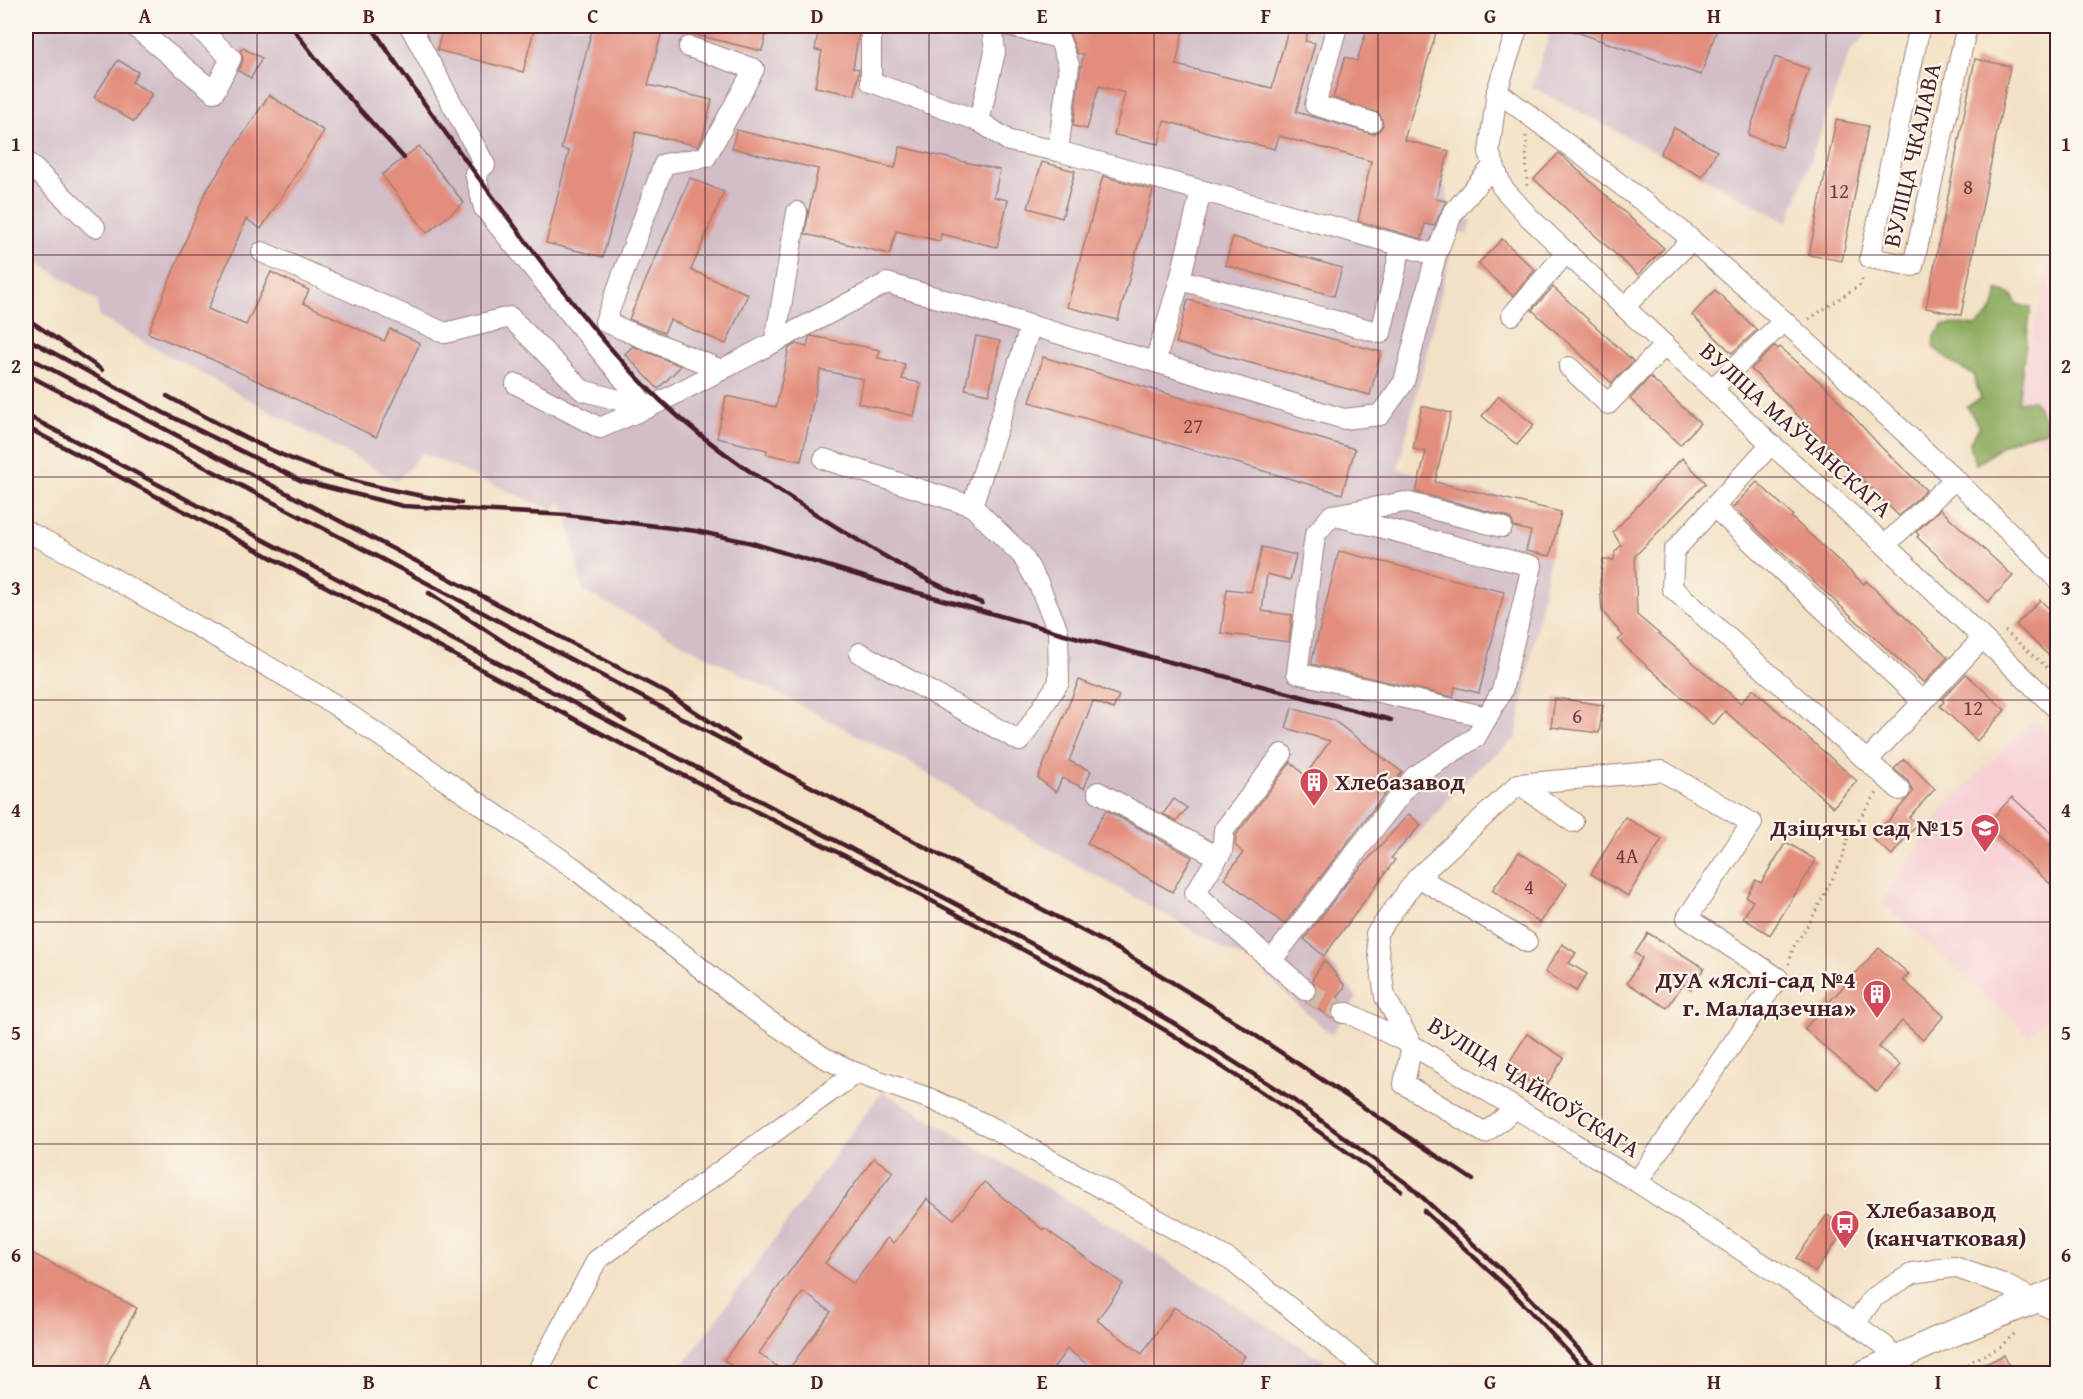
<svg xmlns="http://www.w3.org/2000/svg" width="2083" height="1399" font-family="'Gentium Book Plus',serif">
	<style>
		.built { fill: #f7cfd5 }
		.industrial { fill: #d2bdc8 }
		.forest { fill: #8eac5f; stroke: #6c6645; stroke-width: 1.5 }
		.building { fill: #e38d7d; fill-rule: evenodd }
		.lines { fill: none; stroke-linecap: round; stroke-linejoin: round }
		.minor-tunnel { stroke: #d1baa6; stroke-width: 20; stroke-dasharray: 20 10; stroke-linecap: butt }
		.minor-casing { stroke: #9e8078; stroke-width: 22 }
		.major-casing { stroke: #9e8078; stroke-width: 28 }
		.path { stroke: #9e8078; stroke-width: 3; stroke-dasharray: 1.5 4.5; stroke-linecap: butt }
		.minor { stroke: #fff; stroke-width: 20 }
		.major { stroke: #fff; stroke-width: 26 }
		.rail { stroke: #4a1f2b; stroke-width: 4.5 }
		.grid { fill: none; stroke: #4a1f2b; stroke-width: 1.5; stroke-opacity: 0.55 }
		.labels { text-anchor: middle; stroke-width: 4.5; stroke-linejoin: round; paint-order: stroke }
		.number-label { font-size: 21px; fill: #703a40 }
		.street-label { font-size: 24px; fill: #4a1f2b; stroke: #fbf7ec }
		.poi-label { font-size: 24px; font-weight: bold; fill: #4a1f2b; stroke: #fbf7ec; text-anchor: start }
		.neatline { fill: none; stroke: #4a1f2b; stroke-width: 2 }
		.grid-label { font-size: 20px; text-anchor: middle; font-weight: bold; fill: #4a1f2b }
	</style>
	<rect width="100%" height="100%" fill="#fbf7ec"/>
	<filter id="ink" filterUnits="userSpaceOnUse"><feTurbulence type="fractalNoise" baseFrequency=".0167" numOctaves="2"/><feDisplacementMap in="SourceGraphic" scale="12" xChannelSelector="R" yChannelSelector="G"/><feConvolveMatrix kernelMatrix="1 2 1 2 8 2 1 2 1" color-interpolation-filters="sRGB"/></filter>
	<filter id="wash" filterUnits="userSpaceOnUse"><feTurbulence type="fractalNoise" baseFrequency=".008" numOctaves="4" result="noise"/><feDisplacementMap in="SourceGraphic" scale="24" xChannelSelector="R" yChannelSelector="G"/><feGaussianBlur stdDeviation="1.35" result="paint"/><feColorMatrix in="noise" values="0 0 0 0 0 0 0 0 0 0 0 0 0 0 0 0 0 1.4 0 .05"/><feComposite in="paint" operator="in"/></filter>
	<g filter="url(#wash)">
		<rect width="100%" height="100%" fill="#f3e1c5"/>
		<!-- built -->
		<g class="built">
			<path d="M 2057,226 L 2057,455 L 2014,418 Z"/>
			<path d="M 2035,719 L 2057,739 L 2057,1006 L 2030,1036 L 1881,902 L 1945,805 Z"/>
		</g>
		<!-- industrial -->
		<g class="industrial">
			<path d="M 26,26 L 1438,26 L 1405,140 L 1442,177 L 1452,213 L 1472,220 L 1468,235 L 1456,232 L 1398,469 L 1561,512 L 1550,556 L 1516,738 L 1471,774 L 1395,860 L 1381,880 L 1364,897 L 1367,899 L 1324,955 L 1357,998 L 1331,1035 L 1256,966 L 1033,840 L 912,764 L 583,591 L 567,515 L 562,502 L 551,510 L 422,453 L 397,481 L 99,317 L 97,301 L 26,254 Z"/>
			<path d="M 1552,26 L 1876,26 L 1850,51 L 1788,222 L 1532,87 Z"/>
			<path d="M 882,1091 L 1119,1231 L 1343,1373 L 688,1374 L 681,1368 Z"/>
		</g>
		<!-- forest -->
		<path class="forest" d="M 1997,290 L 2012,295 L 2017,304 L 2031,308 L 2018,402 L 2033,400 L 2046,421 L 2047,431 C 2030,435 2014,437 2000,447 C 1991,454 1986,459 1976,464 L 1969,444 L 1979,427 L 1967,406 L 1981,399 L 1973,374 L 1957,366 L 1933,347 L 1934,337 L 1943,325 L 1962,324 L 1976,326 C 1990,316 1997,307 1997,290 Z"/>
		<g id="blocks">
			<!-- building -->
			<g class="building">
				<path d="M 443,26 L 535,26 L 523,72 L 437,50 Z"/>
				<path d="M 593,26 L 641,26 L 662,31 L 648,85 L 712,100 L 703,137 L 698,146 L 636,132 L 603,257 L 546,243 L 569,151 L 561,149 Z"/>
				<path d="M 681,26 L 768,26 L 762,51 L 680,31 Z"/>
				<path d="M 819,26 L 859,32 L 853,68 L 859,69 L 855,95 L 815,87 L 822,51 L 815,50 Z"/>
				<path d="M 1090,26 L 1184,26 L 1176,65 L 1272,88 L 1289,26 L 1310,26 L 1305,41 L 1315,43 L 1296,112 L 1373,134 L 1380,130 L 1383,125 L 1382,119 L 1379,113 L 1333,98 L 1345,57 L 1357,61 L 1368,26 L 1438,26 L 1404,140 L 1449,151 L 1436,199 L 1446,201 L 1434,226 L 1425,224 L 1422,239 L 1358,221 L 1371,161 L 1279,136 L 1275,149 L 1164,121 L 1159,144 L 1114,135 L 1125,93 L 1099,86 L 1087,129 L 1073,126 L 1083,54 L 1077,53 L 1070,34 L 1072,27 L 1089,31 Z"/>
				<path d="M 1564,26 L 1718,26 L 1701,75 L 1564,28 Z"/>
				<path d="M 243,48 L 262,58 L 251,78 L 238,71 L 242,63 L 243,57 L 240,51 Z"/>
				<path d="M 1775,57 L 1809,69 L 1782,147 L 1748,135 Z"/>
				<path d="M 1975,59 L 2010,66 L 1961,315 L 1926,308 Z"/>
				<path d="M 118,60 L 138,72 L 132,82 L 152,94 L 134,122 L 94,97 Z"/>
				<path d="M 269,95 L 324,131 L 261,229 L 246,219 L 208,309 L 246,325 L 271,272 L 309,290 L 303,303 L 384,341 L 390,329 L 420,343 L 376,437 L 209,358 L 148,333 L 205,193 Z"/>
				<path d="M 1836,120 L 1868,126 L 1842,261 L 1809,255 Z"/>
				<path d="M 1674,128 L 1717,151 L 1702,177 L 1660,154 Z"/>
				<path d="M 736,130 L 895,168 L 900,147 L 1000,170 L 994,197 L 1008,200 L 997,247 L 941,234 L 940,241 L 896,231 L 890,254 L 805,234 L 809,210 L 818,169 L 732,148 Z"/>
				<path d="M 419,146 L 464,203 L 427,233 L 382,175 Z"/>
				<path d="M 1559,153 L 1664,248 L 1638,275 L 1534,179 Z"/>
				<path d="M 1042,162 L 1075,171 L 1062,218 L 1028,208 Z"/>
				<path d="M 1103,176 L 1153,190 L 1118,320 L 1067,307 Z"/>
				<path d="M 690,178 L 724,192 L 691,270 L 748,294 L 726,344 L 670,320 L 664,333 L 629,319 Z"/>
				<path d="M 1233,237 L 1342,268 L 1334,296 L 1225,265 Z"/>
				<path d="M 1502,239 L 1535,270 L 1513,296 L 1478,264 Z"/>
				<path d="M 1553,287 L 1633,361 L 1612,383 L 1532,310 Z"/>
				<path d="M 1715,290 L 1757,330 L 1732,353 L 1692,315 Z"/>
				<path d="M 1188,300 L 1381,352 L 1370,395 L 1176,343 Z"/>
				<path d="M 812,336 L 880,350 L 878,358 L 905,364 L 902,379 L 921,383 L 914,416 L 858,403 L 863,379 L 820,370 L 801,461 L 766,454 L 767,450 L 717,438 L 726,396 L 776,407 L 789,348 L 796,344 L 807,347 L 809,337 Z"/>
				<path d="M 976,336 L 1000,341 L 989,394 L 965,389 Z"/>
				<path d="M 633,346 L 681,366 L 658,389 L 625,354 Z"/>
				<path d="M 1775,346 L 1778,349 L 1780,347 L 1829,390 L 1881,447 L 1926,490 L 1899,516 L 1751,369 Z"/>
				<path d="M 1043,357 L 1355,449 L 1342,494 L 1030,402 Z"/>
				<path d="M 1650,377 L 1700,423 L 1680,445 L 1630,399 Z"/>
				<path d="M 1499,396 L 1534,425 L 1517,445 L 1482,416 Z"/>
				<path d="M 1422,406 L 1451,413 L 1435,482 L 1561,512 L 1550,556 L 1526,551 L 1531,531 L 1514,527 L 1511,519 L 1506,516 L 1416,492 L 1426,452 L 1413,449 Z"/>
				<path d="M 1682,458 L 1706,483 L 1635,556 L 1637,615 L 1741,703 L 1753,689 L 1857,781 L 1833,807 L 1725,711 L 1713,725 L 1618,640 L 1623,636 L 1602,611 L 1600,582 L 1603,560 L 1614,560 L 1615,552 L 1621,545 L 1613,532 Z"/>
				<path d="M 1757,482 L 1793,515 L 1791,517 L 1864,584 L 1866,581 L 1948,657 L 1924,683 L 1733,507 Z"/>
				<path d="M 1940,509 L 2013,576 L 1988,602 L 1917,537 L 1919,535 L 1916,532 Z"/>
				<path d="M 1262,547 L 1296,555 L 1290,580 L 1267,574 L 1262,611 L 1292,615 L 1289,642 L 1221,633 L 1227,589 L 1251,592 Z"/>
				<path d="M 1339,551 L 1504,592 L 1479,693 L 1455,687 L 1453,697 L 1311,664 Z"/>
				<path d="M 2040,600 L 2058,617 L 2058,664 L 2016,625 Z"/>
				<path d="M 1966,674 L 2005,710 L 1977,741 L 1940,706 L 1944,702 L 1942,699 Z"/>
				<path d="M 1079,680 L 1119,696 L 1113,709 L 1093,701 L 1069,761 L 1091,771 L 1084,788 L 1062,778 L 1056,792 L 1038,778 Z"/>
				<path d="M 1555,698 L 1603,705 L 1599,733 L 1551,727 Z"/>
				<path d="M 1292,708 L 1333,720 L 1402,772 L 1284,924 L 1224,878 L 1243,853 L 1235,845 L 1236,835 L 1291,762 L 1305,776 L 1330,741 L 1286,728 Z"/>
				<path d="M 1904,759 L 1935,789 L 1909,817 L 1917,824 L 1892,855 L 1873,839 L 1913,792 L 1908,781 L 1894,769 Z"/>
				<path d="M 2012,797 L 2058,839 L 2058,891 L 1986,825 Z"/>
				<path d="M 1174,799 L 1187,808 L 1177,821 L 1163,814 Z"/>
				<path d="M 1106,810 L 1192,857 L 1172,892 L 1087,843 Z"/>
				<path d="M 1409,814 L 1421,825 L 1391,858 L 1395,860 L 1324,956 L 1304,939 L 1349,880 Z"/>
				<path d="M 1625,817 L 1662,839 L 1628,896 L 1591,874 Z"/>
				<path d="M 1786,842 L 1816,860 L 1770,935 L 1743,918 L 1753,901 L 1746,897 L 1756,880 L 1761,883 Z"/>
				<path d="M 1519,852 L 1567,884 L 1540,923 L 1492,890 Z"/>
				<path d="M 1648,933 L 1704,968 L 1691,989 L 1683,984 L 1667,1008 L 1627,983 L 1642,958 L 1635,953 Z"/>
				<path d="M 1562,944 L 1576,953 L 1569,963 L 1587,974 L 1576,991 L 1545,972 Z"/>
				<path d="M 1879,948 L 1909,974 L 1903,980 L 1944,1016 L 1923,1040 L 1902,1021 L 1879,1047 L 1900,1065 L 1877,1092 L 1804,1029 Z"/>
				<path d="M 1324,960 L 1345,986 L 1337,999 L 1341,1001 L 1332,1008 L 1332,1018 L 1306,1002 L 1314,998 L 1317,993 L 1316,986 L 1312,980 Z"/>
				<path d="M 1527,1034 L 1564,1058 L 1543,1091 L 1506,1067 Z"/>
				<path d="M 874,1158 L 893,1172 L 825,1263 L 853,1284 L 887,1238 L 894,1243 L 927,1199 L 954,1219 L 984,1182 L 1043,1230 L 1044,1228 L 1123,1284 L 1097,1320 L 1142,1354 L 1174,1307 L 1245,1356 L 1234,1374 L 1100,1374 L 1067,1349 L 1049,1374 L 743,1374 L 724,1360 ZM 803,1292 L 831,1312 L 786,1373 L 759,1353 Z"/>
				<path d="M 1827,1215 L 1846,1229 L 1815,1272 L 1796,1258 Z"/>
				<path d="M 26,1250 L 137,1308 L 102,1374 L 26,1374 Z"/>
				<path d="M 2004,1355 L 2013,1374 L 1965,1374 Z"/>
			</g>
		</g>
	</g>
	<g filter="url(#ink)">
		<use href="#blocks" fill-opacity="0" stroke="#9e8078" stroke-width="1.5"/>
		<g class="lines">
			<!-- minor-tunnel -->
			<path class="minor-tunnel" d="M 1305,990 L 1343,1013"/>
			<!-- minor casing -->
			<g class="minor-casing">
				<g id="minor">
					<path d="M 134,26 L 214,92 L 231,58 L 196,26"/>
					<path d="M 410,26 L 485,165 L 475,173 L 484,208 L 647,408"/>
					<path d="M 871,26 L 871,82 L 979,121 L 995,52 L 992,26"/>
					<path d="M 1337,26 L 1315,105 L 1371,122"/>
					<path d="M 1518,26 L 1497,91 L 1489,152 L 1502,187 L 1529,217 L 1624,307 L 1771,444 L 1885,545 L 2058,710"/>
					<path d="M 1920,26 L 1870,258 L 1913,266 L 1967,26"/>
					<path d="M 689,47 L 754,69 L 706,157 L 664,164 L 605,322 L 721,370"/>
					<path d="M 1497,91 L 1678,228 L 1784,321 L 1712,389"/>
					<path d="M 979,121 L 1009,141 L 1058,151 L 1069,65 L 1059,38 L 1010,26"/>
					<path d="M 1058,151 L 1436,255 L 1452,214 L 1494,165"/>
					<path d="M 26,161 L 95,227"/>
					<path d="M 1201,191 L 1180,280 L 1381,333 L 1401,246"/>
					<path d="M 262,252 L 445,333 L 510,317 L 582,390 L 647,408"/>
					<path d="M 1180,280 L 1155,362 L 1344,419 L 1380,415 L 1404,382 L 1436,255"/>
					<path d="M 1624,307 L 1692,240"/>
					<path d="M 1512,315 L 1567,252"/>
					<path d="M 1784,321 L 1955,479 L 1885,545"/>
					<path d="M 775,342 L 797,212"/>
					<path d="M 1569,367 L 1608,404 L 1665,345"/>
					<path d="M 516,384 L 600,428 L 662,401 L 887,283 L 1155,362"/>
					<path d="M 1771,444 L 1674,551 L 1672,588 L 1900,790"/>
					<path d="M 824,459 L 972,506"/>
					<path d="M 1955,479 L 2058,580"/>
					<path d="M 1714,507 L 1923,702"/>
					<path d="M 1332,515 L 1315,535 L 1297,673 L 1487,717"/>
					<path d="M 26,531 L 65,551 L 332,703 L 574,868 L 756,1012 L 823,1057 L 856,1073 L 931,1099 L 993,1128 L 1232,1261 L 1372,1374"/>
					<path d="M 860,653 L 1020,741 L 1059,682 L 1058,631 L 1039,585 L 1022,555 L 972,506 L 1031,325"/>
					<path d="M 1282,754 L 1224,830 L 1222,851 L 1195,893 L 1305,990"/>
					<path d="M 1867,761 L 1982,639"/>
					<path d="M 1519,784 L 1573,822"/>
					<path d="M 1098,792 L 1218,857"/>
					<path d="M 1418,877 L 1527,942"/>
					<path d="M 1271,961 L 1414,777 L 1476,737 L 1502,691 L 1532,566 L 1332,515 L 1405,502 L 1502,527"/>
					<path d="M 1343,1013 L 1348,1013 L 1412,1045 L 1404,1084 L 1485,1133 L 1515,1109"/>
					<path d="M 1637,1182 L 1778,978 L 1687,918 L 1752,823 L 1662,771 L 1519,784 L 1418,877 L 1376,934 L 1385,997 L 1412,1045 L 1637,1182 L 1855,1324 L 1885,1346 L 1901,1374"/>
					<path d="M 1855,1324 L 1873,1298 L 1913,1273 L 1954,1267 L 2003,1284 L 2058,1312"/>
					<path d="M 536,1374 L 597,1260 L 856,1073"/>
				</g>
			</g>
			<!-- major casing -->
			<g class="major-casing">
				<path id="major" d="M 1863,1374 L 1941,1338 L 2058,1291"/>
			</g>
			<!-- path -->
			<g class="path">
				<path d="M 1526,136 L 1527,186"/>
				<path d="M 1809,319 L 1860,285 L 1864,275"/>
				<path d="M 2005,631 L 2058,677"/>
				<path d="M 1789,964 L 1793,948 L 1810,922 L 1842,860 L 1849,833 L 1877,793"/>
				<path d="M 1822,1374 L 1844,1364"/>
				<path d="M 1946,1374 L 2000,1347 L 2016,1332"/>
			</g>
			<!-- minor -->
			<use href="#minor" class="minor"/>
			<!-- major -->
			<use href="#major" class="major"/>
			<!-- rail -->
			<g class="rail">
				<path d="M 291,26 L 331,78 L 404,158"/>
				<path d="M 371,26 C 413,90 459,152 505,213 C 553,278 602,345 661,401 C 714,451 777,490 838,528 C 884,556 930,585 982,603"/>
				<path d="M 26,318 L 102,370"/>
				<path d="M 26,338 L 164,413 L 302,481 L 403,506 L 567,515 L 696,531 L 752,543 L 897,587 L 1075,637 L 1391,720"/>
				<path d="M 26,356 L 665,692 L 738,740"/>
				<path d="M 26,374 L 361,548 L 1121,951 L 1211,1006 L 1473,1180"/>
				<path d="M 167,396 C 215,422 263,449 315,468 C 362,486 412,494 461,503"/>
				<path d="M 26,415 L 1078,968 L 1175,1024 L 1292,1099 L 1410,1186 L 1518,1285 L 1602,1374"/>
				<path d="M 26,427 L 627,747 L 887,877 L 1074,977 L 1170,1033 L 1286,1108 L 1401,1191"/>
				<path d="M 429,593 L 625,721"/>
				<path d="M 1424,1211 L 1512,1292 L 1589,1374"/>
			</g>
		</g>
	</g>
	<!-- grid -->
	<path class="grid" d="M 257,26 L 257,1374M 481,26 L 481,1374M 705,26 L 705,1374M 929,26 L 929,1374M 1154,26 L 1154,1374M 1378,26 L 1378,1374M 1602,26 L 1602,1374M 1826,26 L 1826,1374M 26,255 L 2058,255M 26,477 L 2058,477M 26,700 L 2058,700M 26,922 L 2058,922M 26,1144 L 2058,1144"/>
	<!-- icons -->
	<defs>
		<g id="building-pin" transform="scale(1.5)"><path d="M0 17L-7.5 6A9.5 9.5 0 1 1 7.5 6Z" fill="#d1495b" stroke="#fbf7ec"/><path d="M-4-6H4V6H1V3H-1V6H-4ZM-2.5-4.3h1.7v1.8h-1.7ZM.8-4.3h1.7v1.8H.8ZM-2.5-1h1.7V.8h-1.7ZM.8-1h1.7V.8H.8Z" fill="#fff"/></g>
		<g id="school-pin" transform="scale(1.5)"><path d="M0 17L-7.5 6A9.5 9.5 0 1 1 7.5 6Z" fill="#d1495b" stroke="#fbf7ec"/><path d="M0-5L7-2L0 1L-7-2ZM-4 1L0 2.5L4 1V4Q0 6-4 4Z" fill="#fff"/></g>
		<g id="bus-pin" transform="scale(1.5)"><path d="M0 17L-7.5 6A9.5 9.5 0 1 1 7.5 6Z" fill="#d1495b" stroke="#fbf7ec"/><path d="M-5-6H5V4H4V6H2V4H-2V6H-4V4H-5ZM-3.5-4V0h7V-4ZM-3.5 1.2v1.5H-2V1.2ZM2 1.2v1.5H3.5V1.2Z" fill="#fff"/></g>
	</defs>
	<g fill-rule="evenodd">
		<use href="#building-pin" x="1314" y="782"/>
		<use href="#school-pin" x="1985" y="828"/>
		<use href="#building-pin" x="1877" y="994"/>
		<use href="#bus-pin" x="1845" y="1224"/>
	</g>
	<g class="labels">
		<!-- number labels -->
		<g class="number-label">
			<text x="1968" y="194">8</text>
			<text x="1839" y="198">12</text>
			<text x="1193" y="433">27</text>
			<text x="1973" y="715">12</text>
			<text x="1577" y="723">6</text>
			<text x="1627" y="863">4А</text>
			<text x="1529" y="894">4</text>
		</g>
		<!-- street labels -->
		<g class="street-label">
			<text transform="translate(1912 155) rotate(-77)" y="8">ВУЛІЦА ЧКАЛАВА</text>
			<text transform="translate(1796 430) rotate(42)" y="8">ВУЛІЦА МАЎЧАНСКАГА</text>
			<text transform="translate(1534 1087) rotate(32)" y="8">ВУЛІЦА ЧАЙКОЎСКАГА</text>
		</g>
		<!-- poi labels -->
		<g class="poi-label">
			<text x="1335" y="790">Хлебазавод</text>
			<text x="1964" y="836" text-anchor="end">Дзіцячы сад №15</text>
			<text x="1856" y="988" text-anchor="end">ДУА «Яслі-сад №4<tspan x="1856" dy="28">г. Маладзечна»</tspan></text>
			<text x="1866" y="1218">Хлебазавод<tspan x="1866" dy="28">(канчатковая)</tspan></text>
		</g>
	</g>
	<!-- margin -->
	<rect width="2083" height="1399" fill="none" stroke="#fbf7ec" stroke-width="66"/>
	<rect x="33" y="33" width="2017" height="1333" class="neatline"/>
	<g class="grid-label">
		<text x="145" y="23">A</text>
		<text x="369" y="23">B</text>
		<text x="593" y="23">C</text>
		<text x="817" y="23">D</text>
		<text x="1042" y="23">E</text>
		<text x="1266" y="23">F</text>
		<text x="1490" y="23">G</text>
		<text x="1714" y="23">H</text>
		<text x="1938" y="23">I</text>
		<text x="16" y="151">1</text>
		<text x="2066" y="151">1</text>
		<text x="16" y="373">2</text>
		<text x="2066" y="373">2</text>
		<text x="16" y="595">3</text>
		<text x="2066" y="595">3</text>
		<text x="16" y="817">4</text>
		<text x="2066" y="817">4</text>
		<text x="16" y="1040">5</text>
		<text x="2066" y="1040">5</text>
		<text x="16" y="1262">6</text>
		<text x="2066" y="1262">6</text>
		<text x="145" y="1389">A</text>
		<text x="369" y="1389">B</text>
		<text x="593" y="1389">C</text>
		<text x="817" y="1389">D</text>
		<text x="1042" y="1389">E</text>
		<text x="1266" y="1389">F</text>
		<text x="1490" y="1389">G</text>
		<text x="1714" y="1389">H</text>
		<text x="1938" y="1389">I</text>
	</g>
</svg>
